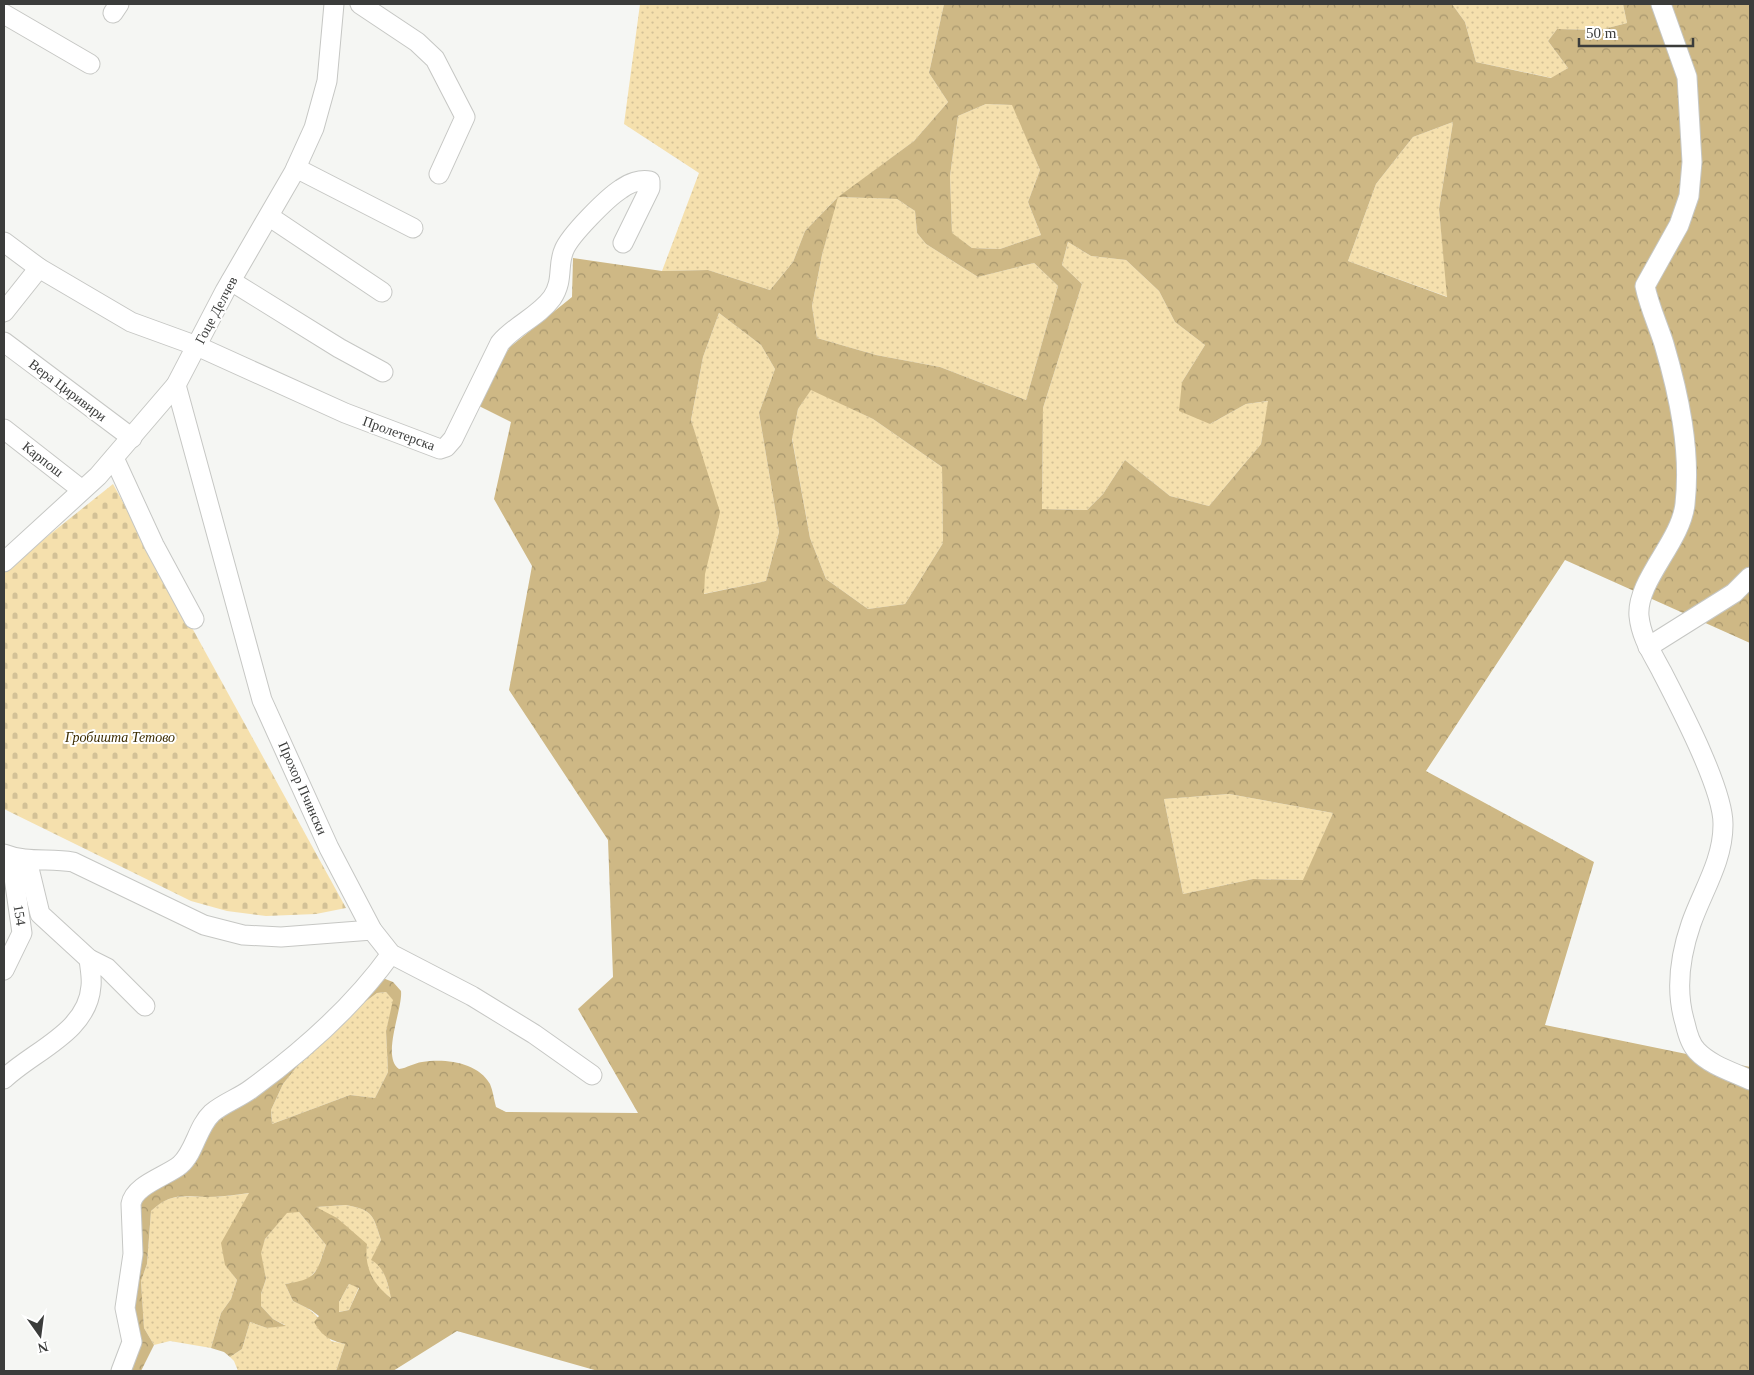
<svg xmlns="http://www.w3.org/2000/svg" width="1754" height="1375" font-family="Georgia,serif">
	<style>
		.grass { fill: url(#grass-dots) }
		.forest { fill: url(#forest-crowns); fill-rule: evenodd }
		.cemetery { fill: url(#cemetery-stones) }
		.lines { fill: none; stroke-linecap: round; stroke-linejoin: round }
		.minor-casing { stroke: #c6c7c4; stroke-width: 21 }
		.minor { stroke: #fff; stroke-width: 19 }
		.labels { text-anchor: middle; stroke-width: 4; stroke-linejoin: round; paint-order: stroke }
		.street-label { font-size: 14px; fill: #3b3c3b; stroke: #fff }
		.park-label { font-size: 14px; font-style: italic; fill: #3d2d01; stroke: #fff }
	</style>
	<defs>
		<pattern id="grass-dots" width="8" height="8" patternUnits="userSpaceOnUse" patternTransform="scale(1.25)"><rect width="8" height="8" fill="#f5e0ad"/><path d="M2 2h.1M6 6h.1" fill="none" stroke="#d3c196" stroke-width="1.8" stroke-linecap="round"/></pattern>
		<pattern id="forest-crowns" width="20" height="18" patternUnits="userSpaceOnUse" patternTransform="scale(1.25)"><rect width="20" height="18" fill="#ceb885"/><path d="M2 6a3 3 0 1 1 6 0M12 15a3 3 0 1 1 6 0" fill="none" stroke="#a8976e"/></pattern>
		<pattern id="cemetery-stones" width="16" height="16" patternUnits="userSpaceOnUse" patternTransform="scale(1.25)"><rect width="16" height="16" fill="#f5e0ad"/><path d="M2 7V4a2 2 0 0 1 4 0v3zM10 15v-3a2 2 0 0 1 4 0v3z" fill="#d3c196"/></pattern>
	</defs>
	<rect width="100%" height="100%" fill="#f5f6f3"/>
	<!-- grass -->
	<g class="grass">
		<path d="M 640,4 L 944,4 L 929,73 L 948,102 L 914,141 L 839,197 L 897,199 L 915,211 L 917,233 L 926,244 L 978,277 L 1034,263 L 1058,286 L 1026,400 L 940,367 L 876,355 L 817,338 L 812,306 L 822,255 L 837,198 L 805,231 L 793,262 L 770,290 L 708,270 L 662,271 L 699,173 L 624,124 Z"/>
		<path d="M 1452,4 L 1623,4 L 1627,23 L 1600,30 L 1557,29 L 1548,41 L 1568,68 L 1552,78 L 1476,62 L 1465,22 Z"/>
		<path d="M 986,104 L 1013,105 L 1040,170 L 1028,202 L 1041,235 L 1000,249 L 972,248 L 952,234 L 950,176 L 958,116 Z"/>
		<path d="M 1453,122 L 1439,209 L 1448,297 L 1348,261 L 1376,184 L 1413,137 Z"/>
		<path d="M 1068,242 L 1091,256 L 1126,260 L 1159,291 L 1175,322 L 1205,345 L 1182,382 L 1210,424 L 1246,404 L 1269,401 L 1261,444 L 1209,506 L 1170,496 L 1125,460 L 1103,494 L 1087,510 L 1042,509 L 1043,408 L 1082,284 L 1062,265 Z"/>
		<path d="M 719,313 L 761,345 L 775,369 L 759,413 L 779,532 L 766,581 L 703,594 L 703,462 L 691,420 L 703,357 Z"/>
		<path d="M 811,389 L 873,419 L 942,467 L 943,543 L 905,604 L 868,609 L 826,579 L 810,538 L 792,438 L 798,409 Z"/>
		<path d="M 1229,794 L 1333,813 L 1304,880 L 1253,879 L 1183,894 L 1164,799 Z"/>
		<path d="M 386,992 L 394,1000 L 386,1031 L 388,1072 L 375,1098 L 350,1095 L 272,1124 L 271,1110 L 283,1084 L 299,1064 L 343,1025 L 361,1005 L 377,993 Z"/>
		<path d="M 250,1193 L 237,1217 L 225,1264 L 237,1280 L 231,1299 L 221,1313 L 211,1348 L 170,1341 L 154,1345 L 144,1328 L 141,1281 L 147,1264 L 151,1211 C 170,1193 182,1197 206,1197 C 221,1197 236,1195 250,1193 Z"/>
		<path d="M 346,1205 C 373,1210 373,1215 381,1240 L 372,1260 C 386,1267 387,1284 392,1299 L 378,1288 L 368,1270 L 365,1256 L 315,1207 Z"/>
		<path d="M 287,1212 L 299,1212 L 326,1245 L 318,1268 L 307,1281 L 285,1284 L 293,1301 C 317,1312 320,1317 331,1341 L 345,1344 L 336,1371 L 238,1371 L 234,1361 L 230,1357 L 242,1349 L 250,1322 L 267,1328 L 285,1325 L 273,1319 L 261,1306 L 261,1294 L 266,1279 L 260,1253 L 265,1239 Z"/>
		<path d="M 349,1284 L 359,1287 L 349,1310 L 338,1312 L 339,1302 Z"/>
	</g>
	<!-- forest -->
	<path class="forest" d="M 944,4 L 1452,4 L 1465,22 L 1476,62 L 1551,78 L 1568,68 L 1548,41 L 1557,29 L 1600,30 L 1627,23 L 1623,4 L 1750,4 L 1750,643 L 1565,560 L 1426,771 L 1594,862 L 1545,1025 L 1750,1067 L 1750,1371 L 598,1371 L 457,1331 L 393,1371 L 336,1371 L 345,1344 C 329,1340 322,1336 314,1322 L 319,1316 L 311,1310 L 293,1301 L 285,1284 C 317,1279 316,1274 326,1245 L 299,1212 L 287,1213 L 265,1239 L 261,1253 L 266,1279 L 261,1294 L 261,1306 L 273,1319 L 286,1326 L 267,1328 L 250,1322 L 242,1349 L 230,1357 L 224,1352 L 211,1348 L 221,1313 L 231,1299 L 237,1280 L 225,1265 L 221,1243 L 249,1193 C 235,1195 220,1197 206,1197 C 182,1196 170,1193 151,1211 L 147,1264 L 141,1281 L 144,1328 L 154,1345 L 141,1371 L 121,1371 L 131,1204 L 165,1175 L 198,1132 L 375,975 L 393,982 L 401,991 C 403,1008 381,1057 399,1069 C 407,1068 414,1063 422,1062 C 444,1058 478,1062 490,1084 C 493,1091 494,1100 496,1107 L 506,1112 L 638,1113 L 578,1009 L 613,977 L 608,840 L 509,690 L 532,566 L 494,499 L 511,422 L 473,403 L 510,347 L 572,297 L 573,258 L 662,271 L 708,270 L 770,290 L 793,262 L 805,231 L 838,197 L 914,141 L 948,102 L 929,73 ZM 986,104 L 1012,105 L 1040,170 L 1028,202 L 1041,235 L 1000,249 L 972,248 L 952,233 L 950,176 L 958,116 ZM 1453,122 L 1439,209 L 1447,297 L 1348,261 L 1376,184 L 1413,137 ZM 838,197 L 897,199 L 915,211 L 917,233 L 926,244 L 978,277 L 1034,263 L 1058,286 L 1026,400 L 940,367 L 876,355 L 817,338 L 812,306 L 822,255 ZM 1068,242 L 1091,256 L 1126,260 L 1159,291 L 1175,322 L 1205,345 L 1182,382 L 1179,411 L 1210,424 L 1246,404 L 1268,401 L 1261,444 L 1209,506 L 1170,496 L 1125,460 L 1103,494 L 1087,510 L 1042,509 L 1043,408 L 1082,284 L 1062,265 ZM 719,313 L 761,345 L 775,369 L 759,413 L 779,532 L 766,581 L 704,594 L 705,574 L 720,512 L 691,420 L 703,357 ZM 811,390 L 873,419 L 942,467 L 943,543 L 905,604 L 868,609 L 826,579 L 810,538 L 792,439 L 798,409 ZM 1229,794 L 1333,813 L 1303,880 L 1253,879 L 1183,894 L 1164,799 ZM 386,992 L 393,1000 L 386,1031 L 388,1072 L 375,1098 L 350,1095 L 272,1124 L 271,1110 L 283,1084 L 299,1064 L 343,1025 L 361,1005 L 377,993 ZM 346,1205 C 373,1210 373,1215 381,1240 L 371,1260 C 385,1267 388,1284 391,1298 C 373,1284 364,1268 367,1244 L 337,1218 L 316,1207 ZM 349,1284 L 359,1288 L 349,1310 L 339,1312 L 339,1302 Z"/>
	<!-- cemetery -->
	<path class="cemetery" d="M 113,484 L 346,908 L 316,914 L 266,916 L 227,911 L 191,901 L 4,809 L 4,571 Z"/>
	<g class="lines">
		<!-- minor casing -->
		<g class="minor-casing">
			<g id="minor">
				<path d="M 360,4 L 417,42 L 435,59 L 465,117 L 439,174"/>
				<path d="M 1661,4 L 1687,77 L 1692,162 L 1689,196 L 1679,225 L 1645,286 C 1649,306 1658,325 1664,344 C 1679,395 1691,450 1685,504 C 1681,542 1636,581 1639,616 C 1641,637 1652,653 1662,672 C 1679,705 1724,790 1723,825 C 1723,861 1702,892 1691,924 C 1680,956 1675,990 1685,1023 C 1687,1032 1690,1044 1697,1051 C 1710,1065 1733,1072 1750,1080"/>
				<path d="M 113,13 L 119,4"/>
				<path d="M 4,14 L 90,64"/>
				<path d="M 296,168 L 413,228"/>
				<path d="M 270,217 L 382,292"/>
				<path d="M 4,242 L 39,268 L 131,322 L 197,346 L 345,413 L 440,449 L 446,447 L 453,439 L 500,343 C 515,325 538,317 552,298 C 564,280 557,266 564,250 C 570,235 607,198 621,189 C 629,183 640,179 650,181 L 650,188 L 623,243"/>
				<path d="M 231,281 L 339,348 L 383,372"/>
				<path d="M 4,312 L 39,268"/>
				<path d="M 4,342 L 132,438"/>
				<path d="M 176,385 L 262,700 L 329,848 L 372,930 L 391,954 L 472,996 L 534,1034 L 592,1075"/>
				<path d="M 4,429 L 82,490"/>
				<path d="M 114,458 L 154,545 L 194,619"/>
				<path d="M 4,562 L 98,476 L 176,385 L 225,291 L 294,172 L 314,128 L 327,81 L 334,4"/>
				<path d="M 1648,647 L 1734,593 L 1750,577"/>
				<path d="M 4,854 C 26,863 49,858 73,862 L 204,925 L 243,935 L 281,937 L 372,930"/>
				<path d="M 27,860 L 40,914 L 89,959 L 107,968 L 145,1006"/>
				<path d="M 4,970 L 22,933 L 11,857"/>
				<path d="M 4,1079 C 33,1051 88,1032 91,986 C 92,978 90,968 89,959"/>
				<path d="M 121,1371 L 132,1342 L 125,1308 L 133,1254 L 131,1204 C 134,1185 167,1176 180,1165 C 195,1152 197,1127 212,1113 C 224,1103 239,1098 251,1089 C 303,1051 353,1007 391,954"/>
			</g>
		</g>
		<!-- minor -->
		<use href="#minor" class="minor"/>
	</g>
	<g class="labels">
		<!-- street labels -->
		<g class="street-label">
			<text transform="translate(216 310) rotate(-62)" y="5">Гоце Делчев</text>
			<text transform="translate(68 390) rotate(37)" y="5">Вера Циривири</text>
			<text transform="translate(399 433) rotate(20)" y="5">Пролетерска</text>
			<text transform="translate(43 459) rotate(38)" y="5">Карпош</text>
			<text transform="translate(303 788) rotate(66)" y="5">Прохор Пчински</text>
			<text transform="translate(20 915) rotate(81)" y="5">154</text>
		</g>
		<!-- park labels -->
		<g class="park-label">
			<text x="120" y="742">Гробишта Тетово</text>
		</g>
	</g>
	<!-- border -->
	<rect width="1754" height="1375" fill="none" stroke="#3b3c3b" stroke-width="10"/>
	<!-- north arrow -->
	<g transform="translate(40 1335) rotate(166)" stroke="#ffffff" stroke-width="4" paint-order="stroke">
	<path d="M0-4L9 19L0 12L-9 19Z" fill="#3b3c3b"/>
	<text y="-8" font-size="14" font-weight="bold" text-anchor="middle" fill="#3b3c3b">N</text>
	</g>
	<!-- scale -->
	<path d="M1579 38v8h114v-8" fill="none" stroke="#3b3c3b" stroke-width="2.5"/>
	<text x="1586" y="38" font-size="15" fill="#3b3c3b" stroke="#ffffff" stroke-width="4" paint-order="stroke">50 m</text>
</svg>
